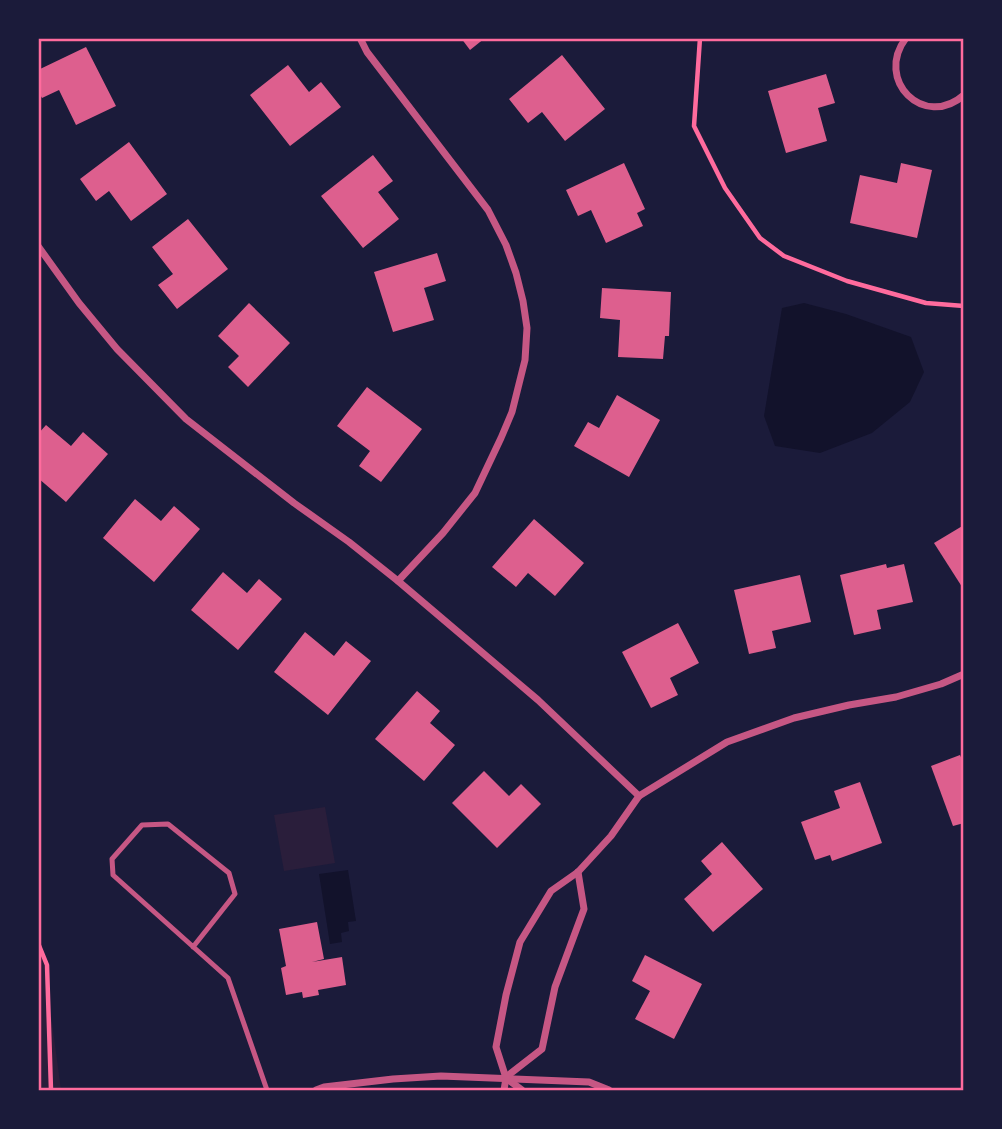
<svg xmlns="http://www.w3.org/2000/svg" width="1002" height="1129" font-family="Figtree,sans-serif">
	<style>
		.green { fill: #2a1e3b }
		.water { fill: #12122b }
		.building { fill: #dd5f8e }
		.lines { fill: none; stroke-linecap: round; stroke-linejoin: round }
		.path { stroke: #ff6b9d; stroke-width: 4.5 }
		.service { stroke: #c65784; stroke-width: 5 }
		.minor { stroke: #c65784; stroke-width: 7 }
		.neatline { fill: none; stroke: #ff6b9d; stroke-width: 2.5 }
	</style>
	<rect width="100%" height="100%" fill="#1b1b3a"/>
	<!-- green -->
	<g class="green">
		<path d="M 325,807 L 335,863 L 284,871 L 274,815 Z"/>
		<path d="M 39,924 L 61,1090 L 39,1090 Z"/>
	</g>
	<!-- water -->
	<g class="water">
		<path d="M 804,303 L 846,314 L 911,337 L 924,372 L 910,402 L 872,433 L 820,453 L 775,446 L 764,416 L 782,308 Z"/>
		<path d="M 348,870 L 356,921 L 348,922 L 349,931 L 341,933 L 342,942 L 330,944 L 319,874 Z"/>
	</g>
	<!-- building -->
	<g class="building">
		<path d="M 461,38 L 485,38 L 470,50 Z"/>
		<path d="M 86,47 L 116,106 L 76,125 L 59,90 L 42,98 L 38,91 L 38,70 Z"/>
		<path d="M 562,55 L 605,109 L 565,141 L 542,112 L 528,123 L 509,99 Z"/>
		<path d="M 288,65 L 309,92 L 321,82 L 341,107 L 290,146 L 250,95 Z"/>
		<path d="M 826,74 L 835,103 L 818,108 L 827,141 L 786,153 L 768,91 Z"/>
		<path d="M 129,142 L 167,194 L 131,221 L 109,191 L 96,201 L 80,179 Z"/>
		<path d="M 373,155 L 393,181 L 378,192 L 399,219 L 363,248 L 321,196 Z"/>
		<path d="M 624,163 L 645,209 L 637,213 L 643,226 L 606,243 L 591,210 L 578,216 L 566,190 Z"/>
		<path d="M 901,163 L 932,170 L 917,238 L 850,223 L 860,175 L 897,183 Z"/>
		<path d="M 188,219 L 228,269 L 177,309 L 158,285 L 173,274 L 152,247 Z"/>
		<path d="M 437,253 L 446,281 L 424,288 L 434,320 L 393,332 L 374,272 Z"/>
		<path d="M 602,288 L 671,292 L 669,336 L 665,336 L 663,359 L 618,357 L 620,320 L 600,318 Z"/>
		<path d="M 249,303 L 290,343 L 248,387 L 228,367 L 239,356 L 218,336 Z"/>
		<path d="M 367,387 L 422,429 L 381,482 L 359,466 L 370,451 L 337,426 Z"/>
		<path d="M 617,395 L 660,420 L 629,477 L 574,446 L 588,422 L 599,428 Z"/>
		<path d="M 46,425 L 71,446 L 83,432 L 108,454 L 66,502 L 38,478 L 38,434 Z"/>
		<path d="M 135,499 L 161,521 L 174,506 L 200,529 L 154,582 L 103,538 Z"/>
		<path d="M 534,519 L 584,563 L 555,596 L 528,573 L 516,587 L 492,567 Z"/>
		<path d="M 964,525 L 964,590 L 934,543 Z"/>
		<path d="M 886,564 L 887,568 L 904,564 L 913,602 L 877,610 L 881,629 L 854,635 L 840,575 Z"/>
		<path d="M 223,572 L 247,593 L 259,579 L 282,599 L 238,650 L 191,610 Z"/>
		<path d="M 800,575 L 811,622 L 772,631 L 776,648 L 749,654 L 734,590 Z"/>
		<path d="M 678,623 L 699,663 L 670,678 L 678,695 L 651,708 L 622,652 Z"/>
		<path d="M 305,632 L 334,656 L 346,641 L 371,661 L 328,715 L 274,672 Z"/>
		<path d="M 417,691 L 440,711 L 430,723 L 455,745 L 424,781 L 375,739 Z"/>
		<path d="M 960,755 L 964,764 L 964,823 L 953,826 L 931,766 Z"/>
		<path d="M 484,771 L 509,796 L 521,784 L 541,804 L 497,848 L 452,803 Z"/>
		<path d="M 860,782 L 882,843 L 832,861 L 830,855 L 815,860 L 801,822 L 840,808 L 834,791 Z"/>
		<path d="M 722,842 L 763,889 L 713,932 L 684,899 L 712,874 L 701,861 Z"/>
		<path d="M 317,922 L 324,959 L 312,962 L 342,957 L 346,985 L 318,990 L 319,995 L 303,998 L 302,992 L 286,995 L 281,968 L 286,966 L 279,929 Z"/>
		<path d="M 645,955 L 702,984 L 674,1039 L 635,1019 L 650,991 L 632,981 Z"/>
	</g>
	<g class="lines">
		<!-- path -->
		<g class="path">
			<path d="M 700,38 L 694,126 L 725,188 L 760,238 L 784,256 L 847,281 L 926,303 L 964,306"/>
			<path d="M 38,943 L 47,965 L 51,1090"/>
		</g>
		<!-- service -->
		<path class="service" d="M 193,947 L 235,894 L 229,873 L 168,824 L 142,825 L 112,859 L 113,875 L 228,978 L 267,1090"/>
		<!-- minor -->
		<g class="minor">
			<path d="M 360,38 L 367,52 L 488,210 L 506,245 L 516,273 L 523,301 L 527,328 L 525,360 L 512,412 L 501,438 L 475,493 L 443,533 L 398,581"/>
			<path d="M 906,38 C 874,80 924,130 964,95"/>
			<path d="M 38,246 L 79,303 L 117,349 L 186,419 L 294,503 L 349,542 L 398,581 L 538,700 L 639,796"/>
			<path d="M 506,1077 L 542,1049 L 555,987 L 584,909 L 578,872"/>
			<path d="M 506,1078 L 522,1090"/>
			<path d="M 316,1090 L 324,1087 L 393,1079 L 441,1076 L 589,1082 L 609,1090"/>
			<path d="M 504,1090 L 506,1078 L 496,1047 L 506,995 L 520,942 L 551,891 L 578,872 L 611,836 L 639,796 L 727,742 L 794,718 L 849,705 L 896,697 L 941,684 L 964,674"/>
		</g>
	</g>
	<!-- border -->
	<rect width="1002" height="1129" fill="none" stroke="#1b1b3a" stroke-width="80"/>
	<rect x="40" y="40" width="922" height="1049" class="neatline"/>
</svg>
